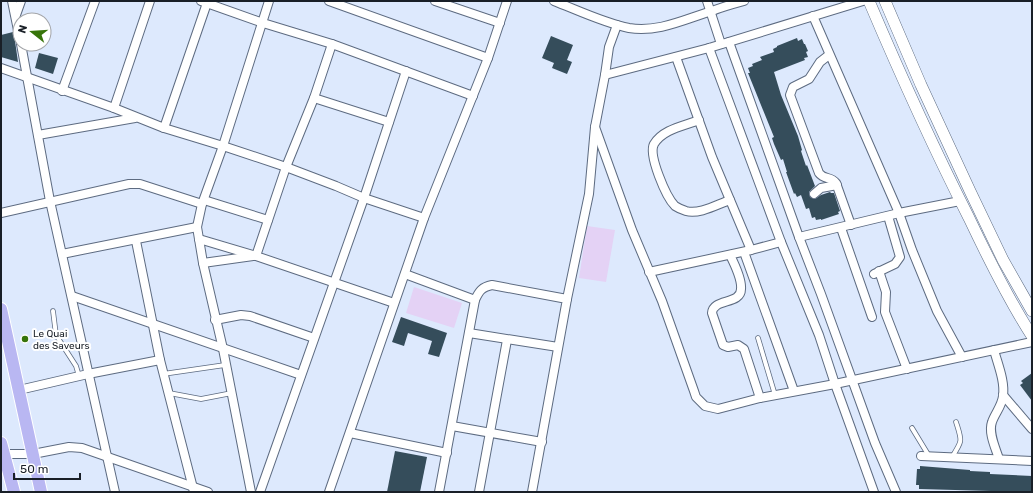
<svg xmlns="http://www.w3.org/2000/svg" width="1033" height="493" font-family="Rubik,sans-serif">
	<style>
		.green { fill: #e4d2f5 }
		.building { fill: #354d5b }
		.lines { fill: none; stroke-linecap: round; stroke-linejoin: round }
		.lane-casing { stroke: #5d6b81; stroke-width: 5.5 }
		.street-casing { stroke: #5d6b81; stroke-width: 10 }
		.secondary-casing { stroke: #5d6b81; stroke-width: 12 }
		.primary-casing { stroke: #fff; stroke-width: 14 }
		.lane { stroke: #fff; stroke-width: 4 }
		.street { stroke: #fff; stroke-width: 8 }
		.secondary { stroke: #fff; stroke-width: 11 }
		.primary { stroke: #b9b7f2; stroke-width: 12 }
		.poi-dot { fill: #37740a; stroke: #fff; stroke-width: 1.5 }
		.labels { text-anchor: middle; stroke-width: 4; stroke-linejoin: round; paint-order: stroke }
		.poi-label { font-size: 10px; fill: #191f27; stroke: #fff; text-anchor: start }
	</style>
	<rect width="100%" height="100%" fill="#dde9fd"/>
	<!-- green -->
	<g class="green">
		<path d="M 587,226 L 615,230 L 606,282 L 579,278 Z"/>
		<path d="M 414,287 L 462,303 L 454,328 L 406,313 Z"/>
	</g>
	<!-- building -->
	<g class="building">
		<path d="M 13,32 L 15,41 L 18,62 L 1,57 L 1,35 Z"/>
		<path d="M 551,36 L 573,45 L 567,60 L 572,62 L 567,74 L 552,68 L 554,63 L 542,58 Z"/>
		<path d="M 797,38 L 798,41 L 802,39 L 804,44 L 805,44 L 808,51 L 806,52 L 808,57 L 804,58 L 805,60 L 774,72 L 781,95 L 798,136 L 802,150 L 801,151 L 806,166 L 807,165 L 815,186 L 809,192 L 810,197 L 815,199 L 821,195 L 830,192 L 831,193 L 834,193 L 840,211 L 838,212 L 839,214 L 821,220 L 821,219 L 816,220 L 815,217 L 812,218 L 809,208 L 806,209 L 801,195 L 797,197 L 795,193 L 794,194 L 786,172 L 787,172 L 783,159 L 781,160 L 774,144 L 772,138 L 774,137 L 748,73 L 750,73 L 748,68 L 753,66 L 752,64 L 762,60 L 760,57 L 774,52 L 773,49 L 777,47 L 777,46 Z"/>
		<path d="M 39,53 L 58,58 L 53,74 L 35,68 Z"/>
		<path d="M 401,317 L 447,333 L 439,357 L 428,354 L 432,341 L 408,333 L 404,346 L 392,342 Z"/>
		<path d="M 1032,373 L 1032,401 L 1020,385 L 1023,383 L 1021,381 Z"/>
		<path d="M 395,451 L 427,457 L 420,492 L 387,492 Z"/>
		<path d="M 920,466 L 970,470 L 970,471 L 990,472 L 990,474 L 1032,476 L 1032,492 L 919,489 L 919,485 L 916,485 L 917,469 L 920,469 Z"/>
	</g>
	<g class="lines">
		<!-- lane casing -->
		<g class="lane-casing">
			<g id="lane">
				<path d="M 53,311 L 56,335 L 76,366 L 79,376"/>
				<path d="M 758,338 L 775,395"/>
				<path d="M 163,374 L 225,365"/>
				<path d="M 169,393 L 201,399 L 232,393"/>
				<path d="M 912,428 L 929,456"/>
				<path d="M 952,457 C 963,440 962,441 956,422"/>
			</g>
		</g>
		<!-- street casing -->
		<g class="street-casing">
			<g id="street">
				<path d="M 12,1 L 20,40"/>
				<path d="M 201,1 L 263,23 L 332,44 L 473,96"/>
				<path d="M 329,1 L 488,58"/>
				<path d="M 435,1 L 500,23"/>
				<path d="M 554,1 C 577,10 604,23 629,28 C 658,33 685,19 712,11 C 722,7 733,4 744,1"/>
				<path d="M 707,1 L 721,44"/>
				<path d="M 16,15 L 21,1"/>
				<path d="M 813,16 L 899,213 L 912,250 L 937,311 L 962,357"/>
				<path d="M 729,42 L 799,237 L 821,294 L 875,443 L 896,492"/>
				<path d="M 21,44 L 50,201 L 115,492"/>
				<path d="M 332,44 L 314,98 L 286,167 L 256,256 L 394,303"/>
				<path d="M 709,48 L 781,242 L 819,335 L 835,384 L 874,492"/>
				<path d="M 829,55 L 820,62 L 809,79 L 793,87 L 790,95 L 819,173 C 824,180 831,176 836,183 L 851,225"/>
				<path d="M 676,57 L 712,157 L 751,250"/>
				<path d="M 1,68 L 114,108 L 164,128 L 223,146 L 286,167 L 336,186 L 364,198 L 424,218"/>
				<path d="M 605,75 L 709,48 L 863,1"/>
				<path d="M 62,91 L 95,1"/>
				<path d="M 314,98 L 389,122"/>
				<path d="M 114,108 L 150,1"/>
				<path d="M 699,120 C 684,126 663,129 654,144 C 648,155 666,197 675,206 C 678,208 683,210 686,211 C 699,215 718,204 730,200"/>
				<path d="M 595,127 L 632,230 L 662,301 L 694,391 L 696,397 L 705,406 L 718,409 L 760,398 L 835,384 L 1032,342"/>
				<path d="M 164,128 L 207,3"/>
				<path d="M 38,135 L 135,118"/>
				<path d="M 814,194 L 821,188 L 837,185"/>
				<path d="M 204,200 L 268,220"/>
				<path d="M 1,213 L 129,184 L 140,184 L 202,204"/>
				<path d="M 841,228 L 872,317"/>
				<path d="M 799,237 L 899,213 L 960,201"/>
				<path d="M 199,239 L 256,256"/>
				<path d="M 136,241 L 160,360 L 194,492"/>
				<path d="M 744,252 L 794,391"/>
				<path d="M 62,254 L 197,227"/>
				<path d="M 730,255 C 734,263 742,280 741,289 C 741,305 713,298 712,313 L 723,345 L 728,347 L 738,345 L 744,349 L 760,398"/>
				<path d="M 203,263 L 253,256"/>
				<path d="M 879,271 L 886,292 L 885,312 L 907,369"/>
				<path d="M 649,272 L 751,250 L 781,242"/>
				<path d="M 405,274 L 475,300"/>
				<path d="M 874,274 L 895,264 L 900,257 L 888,216"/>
				<path d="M 72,296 L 301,375"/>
				<path d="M 567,299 L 589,194 L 595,127 L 605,75 L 609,47 L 617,25"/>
				<path d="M 215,320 L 241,315 L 250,316 L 314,338"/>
				<path d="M 469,333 L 558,347"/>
				<path d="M 994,350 C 998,365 1005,381 1003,396 C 1002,406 995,413 992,422 C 988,433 996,449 999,459"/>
				<path d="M 19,390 L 88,374 L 160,360"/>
				<path d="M 1003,395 L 1032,429"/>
				<path d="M 452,426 L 542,442"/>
				<path d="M 350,433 L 447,453"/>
				<path d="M 1,454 L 33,454 L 69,447 L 82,448 L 208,492"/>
				<path d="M 921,456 L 1032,461"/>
				<path d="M 251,492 L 223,349 L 203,263 L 197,227 L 202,204 L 223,146 L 269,1"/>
				<path d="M 260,492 L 364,198 L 406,71"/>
				<path d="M 329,492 L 424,218 L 488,58 L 507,1"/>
				<path d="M 439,492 L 475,300 C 479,291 482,287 492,285 L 567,299 L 532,492"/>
				<path d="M 479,492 L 507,340"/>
			</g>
		</g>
		<!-- secondary casing -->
		<g class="secondary-casing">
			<g id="secondary">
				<path d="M 869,1 C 900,74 933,147 969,218 C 988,258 1008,299 1032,336"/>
				<path d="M 885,1 L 921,85 L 970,191 L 1003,260 L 1032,311"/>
			</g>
		</g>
		<!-- primary casing -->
		<g class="primary-casing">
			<g id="primary">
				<path d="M 1,309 L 41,492"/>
				<path d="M 1,443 L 14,492"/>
			</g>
		</g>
		<!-- lane -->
		<use href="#lane" class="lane"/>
		<!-- street -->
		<use href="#street" class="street"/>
		<!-- secondary -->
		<use href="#secondary" class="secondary"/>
		<!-- primary -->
		<use href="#primary" class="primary"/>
	</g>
	<!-- markers -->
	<circle class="poi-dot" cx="25" cy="339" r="4"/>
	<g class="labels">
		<!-- poi labels -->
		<g class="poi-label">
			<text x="33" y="337">Le Quai<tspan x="33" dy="12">des Saveurs</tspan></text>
		</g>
	</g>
	<!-- border -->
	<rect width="1033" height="493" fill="none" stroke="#191f27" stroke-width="4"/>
	<!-- north arrow -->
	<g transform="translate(32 32) rotate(287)"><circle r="19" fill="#ffffff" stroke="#a3a5a9"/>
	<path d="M0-3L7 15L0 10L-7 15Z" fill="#37740a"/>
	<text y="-6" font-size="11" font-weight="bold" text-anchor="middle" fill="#191f27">N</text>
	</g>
	<!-- scale -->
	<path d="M14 473v6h66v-6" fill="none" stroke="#191f27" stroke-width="2"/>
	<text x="20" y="473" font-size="12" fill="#191f27" stroke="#ffffff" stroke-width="3" paint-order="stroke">50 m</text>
</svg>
